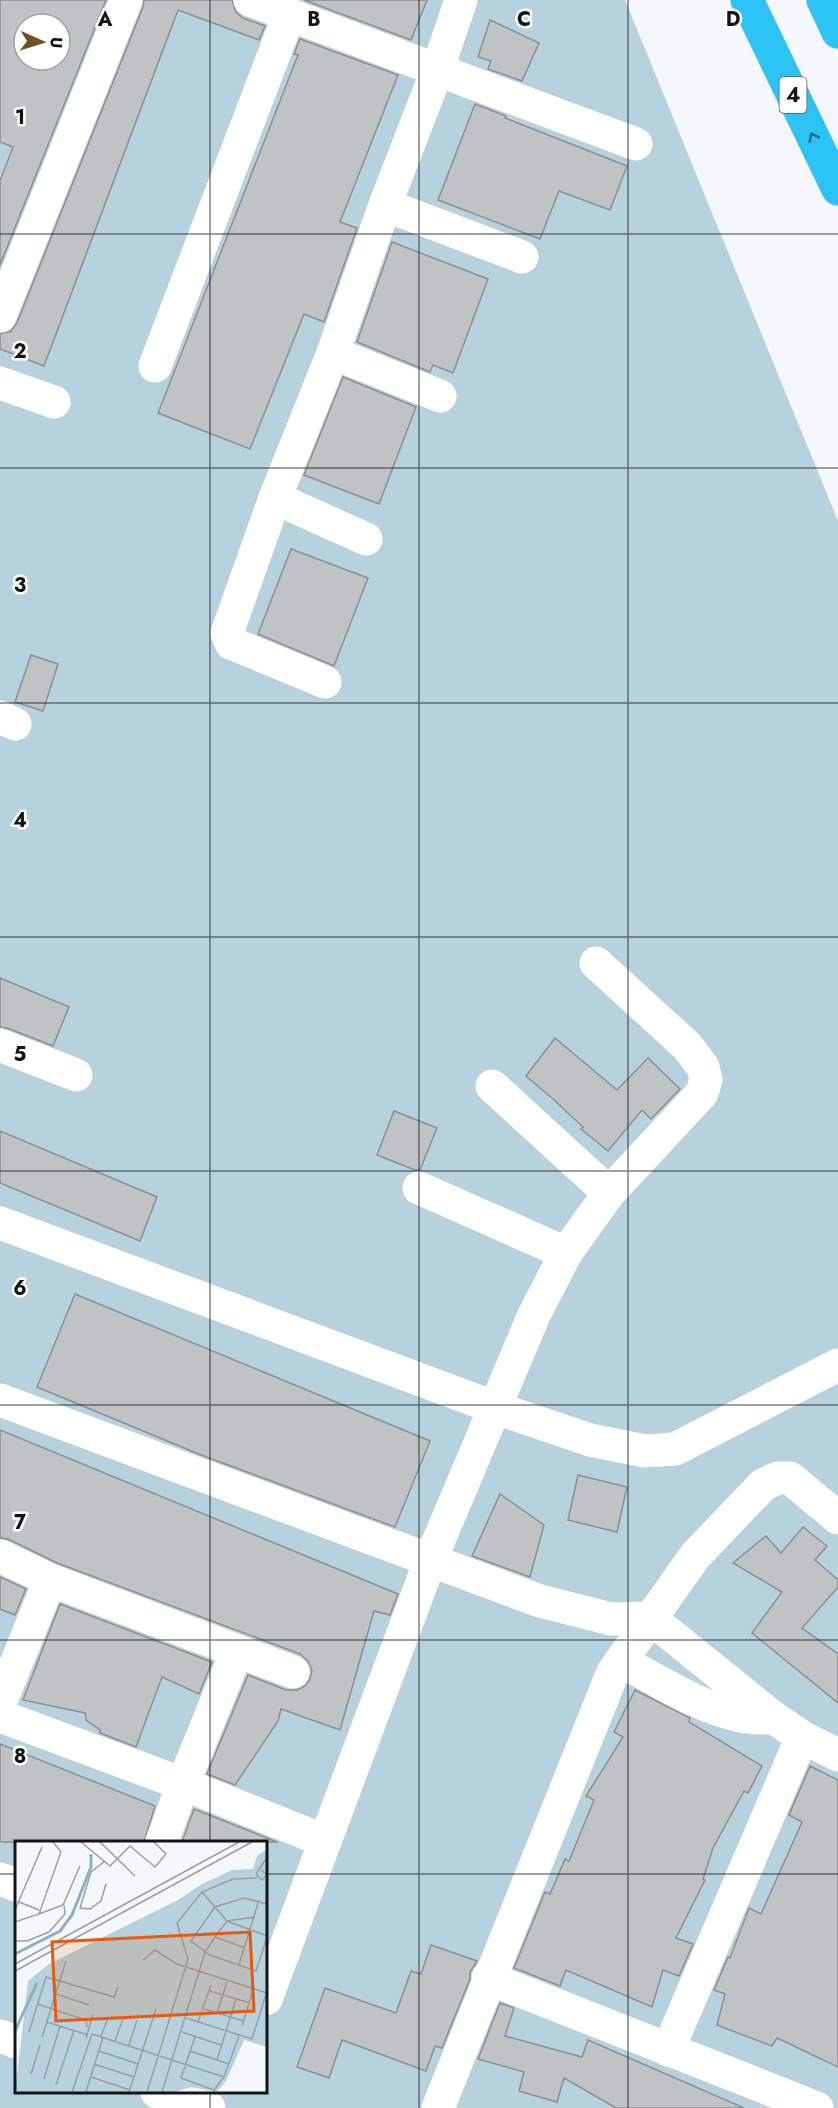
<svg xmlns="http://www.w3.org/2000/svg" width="838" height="2108" font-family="Jost,sans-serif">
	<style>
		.green { fill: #b6d2df; fill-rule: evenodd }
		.building { fill: #bfc3c4; stroke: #8c8f91; stroke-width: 1.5; fill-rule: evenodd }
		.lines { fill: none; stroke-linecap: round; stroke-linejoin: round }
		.street-casing { stroke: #c9ccce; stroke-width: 34 }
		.highway-casing { stroke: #d5d5d5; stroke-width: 34 }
		.street { stroke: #fff; stroke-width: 33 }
		.highway { stroke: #2cc2f4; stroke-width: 33 }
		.oneway { stroke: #206c85 }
		.grid { fill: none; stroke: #141516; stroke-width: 1.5; stroke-opacity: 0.55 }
		.labels { text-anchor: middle; stroke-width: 5; stroke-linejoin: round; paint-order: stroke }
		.shield { fill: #fff; stroke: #5a5b5c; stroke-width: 1.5 }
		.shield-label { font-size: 21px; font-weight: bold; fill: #141516 }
		.inset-river { fill: none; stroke: #8bb0c0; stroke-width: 3 }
		.inset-road { fill: none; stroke: #9b9d9f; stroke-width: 1.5 }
		.view { fill: #e8590c; fill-opacity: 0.15; stroke: #e8590c; stroke-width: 3 }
		.inset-edge { fill: none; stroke: #141516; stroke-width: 3 }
		.grid-label { font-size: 20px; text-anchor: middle; font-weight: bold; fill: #141516; stroke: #fff; stroke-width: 5; stroke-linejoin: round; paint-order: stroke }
	</style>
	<rect width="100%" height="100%" fill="#f5f8fa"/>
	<!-- green -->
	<path class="green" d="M 0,0 L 625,0 L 838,521 L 838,2108 L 0,2108 ZM 24,24 L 60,24 L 60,60 L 24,60 ZM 16,1842 L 266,1842 L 266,2092 L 16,2092 Z"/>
	<!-- building -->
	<g class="building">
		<path d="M 0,0 L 106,0 L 0,265 L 0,181 L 13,147 L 0,142 ZM 24,24 L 60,24 L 60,60 L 24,60 Z"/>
		<path d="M 144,0 L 232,0 L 236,12 L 243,18 L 265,26 L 259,40 L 178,10 L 44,366 L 0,349 L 0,334 L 11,331 L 17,323 L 143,7 Z"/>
		<path d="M 304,0 L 427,0 L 411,40 Z"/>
		<path d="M 490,20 L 539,43 L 522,81 L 488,69 L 491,61 L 478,57 Z"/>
		<path d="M 300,39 L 398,75 L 340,222 L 357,228 L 324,322 L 304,314 L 250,449 L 158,413 L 298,55 L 294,54 Z"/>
		<path d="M 475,104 L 506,116 L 505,118 L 627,166 L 610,210 L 559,191 L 540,239 L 438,200 Z"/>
		<path d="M 392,242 L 488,279 L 453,373 L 433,365 L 430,372 L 357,342 Z"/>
		<path d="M 343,377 L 416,407 L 379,504 L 304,475 Z"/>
		<path d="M 291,549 L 368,578 L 334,666 L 258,634 Z"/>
		<path d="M 31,655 L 58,664 L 43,711 L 15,702 Z"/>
		<path d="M 0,978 L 69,1007 L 53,1046 L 7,1028 L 0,1027 Z"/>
		<path d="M 555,1038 L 617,1090 L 648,1058 L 680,1089 L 651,1119 L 642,1110 L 608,1151 L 581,1129 L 583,1127 L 553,1099 L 526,1076 Z"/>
		<path d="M 394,1111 L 437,1128 L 420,1170 L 415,1170 L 377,1155 Z"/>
		<path d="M 0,1131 L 157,1197 L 140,1241 L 0,1183 Z"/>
		<path d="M 75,1294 L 430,1441 L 395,1527 L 201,1455 L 37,1387 Z"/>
		<path d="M 0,1430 L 398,1594 L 390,1615 L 374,1611 L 340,1730 L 281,1709 L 278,1721 L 235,1785 L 207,1774 L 248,1675 L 286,1690 L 297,1690 L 305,1686 L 310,1679 L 312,1670 L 308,1661 L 300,1654 L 57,1563 L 8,1539 L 0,1538 Z"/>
		<path d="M 578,1475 L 627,1487 L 617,1532 L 568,1520 Z"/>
		<path d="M 500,1494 L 544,1525 L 530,1577 L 472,1556 Z"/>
		<path d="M 803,1527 L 827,1546 L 815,1560 L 838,1580 L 838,1587 L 802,1628 L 838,1654 L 838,1703 L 752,1633 L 782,1592 L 733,1563 L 766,1536 L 781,1553 Z"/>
		<path d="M 0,1577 L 26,1589 L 15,1615 L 0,1609 Z"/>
		<path d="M 60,1604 L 212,1662 L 199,1694 L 162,1677 L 136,1747 L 100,1733 L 100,1730 L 86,1720 L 85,1713 L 23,1700 Z"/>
		<path d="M 635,1690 L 690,1718 L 689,1722 L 762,1766 L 748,1793 L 744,1791 L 713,1848 L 703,1879 L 705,1880 L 676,1938 L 693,1944 L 679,1976 L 663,1970 L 652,2007 L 566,1970 L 560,1986 L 514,1968 L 545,1892 L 550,1894 L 565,1859 L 569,1861 L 594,1800 L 586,1796 L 623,1737 L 614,1732 Z"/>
		<path d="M 0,1744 L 155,1806 L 144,1842 L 0,1842 Z"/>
		<path d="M 810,1766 L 838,1780 L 838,2067 L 777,2038 L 772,2046 L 717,2025 L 725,1994 L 714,1990 L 728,1957 L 730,1958 L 749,1908 L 761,1914 L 802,1822 L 789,1815 Z"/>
		<path d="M 194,1809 L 277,1842 L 278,1842 L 182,1842 Z"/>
		<path d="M 431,1945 L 477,1961 L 470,1972 L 470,1979 L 442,2048 L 435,2046 L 426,2071 L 342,2040 L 329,2078 L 297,2067 L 325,1988 L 396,2013 L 411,1971 L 421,1974 Z"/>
		<path d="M 500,2003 L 514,2008 L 505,2036 L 582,2057 L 588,2040 L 744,2108 L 616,2108 L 564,2078 L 557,2102 L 519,2091 L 524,2072 L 478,2059 Z"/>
	</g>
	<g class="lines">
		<!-- street casing -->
		<g class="street-casing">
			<g id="street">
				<path d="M 250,0 L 636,144"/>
				<path d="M 385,205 L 522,257"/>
				<path d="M 0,316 L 126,0"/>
				<path d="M 333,353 L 440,396"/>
				<path d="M 155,366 L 289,15"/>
				<path d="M 0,383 L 54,402"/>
				<path d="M 275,498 L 366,539"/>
				<path d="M 325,682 L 231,643 L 227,633 L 275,498 L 333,353 L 385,205 L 437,71 L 461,0"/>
				<path d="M 0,717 L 15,724"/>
				<path d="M 0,1045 L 76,1075"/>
				<path d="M 492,1086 L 609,1193"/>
				<path d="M 419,1188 L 566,1253"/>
				<path d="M 0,1223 L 496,1408 L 590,1440 L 645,1451 L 675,1449 L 838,1365"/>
				<path d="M 0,1400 L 540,1601 L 611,1619 L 650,1618 L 774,1718 L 802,1737"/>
				<path d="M 0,1556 L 50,1580 L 293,1672"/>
				<path d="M 621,1661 C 659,1681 698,1707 741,1716 C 751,1718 763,1718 774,1718"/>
				<path d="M 0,1703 L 50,1580"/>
				<path d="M 0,1716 L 183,1784 L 325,1841"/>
				<path d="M 162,1842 L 183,1784 L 237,1651"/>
				<path d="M 0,1879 L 16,1885"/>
				<path d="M 488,1978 L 817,2108"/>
				<path d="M 266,1999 L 430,1561 L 534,1315 L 566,1253 L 609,1193 L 702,1093 L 706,1080 L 703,1067 L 687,1046 L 596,963"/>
				<path d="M 0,2036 L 16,2042"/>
				<path d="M 668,2050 L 802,1737 L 838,1755"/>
				<path d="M 157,2092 L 209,2108"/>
				<path d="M 438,2108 L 613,1672 L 695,1556 L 763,1485 L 777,1478 L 790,1478 L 838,1518"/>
			</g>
		</g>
		<!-- highway casing -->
		<g class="highway-casing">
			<g id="highway">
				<path d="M 747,0 L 838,189"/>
				<path d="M 823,0 L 838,32"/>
			</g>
		</g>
		<!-- street -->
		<use href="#street" class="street"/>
		<!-- highway -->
		<use href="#highway" class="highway"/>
	</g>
	<!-- one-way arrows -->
	<defs><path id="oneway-chevron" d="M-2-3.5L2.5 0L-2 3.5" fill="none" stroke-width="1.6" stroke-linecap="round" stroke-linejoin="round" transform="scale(1.5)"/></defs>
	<use class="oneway" href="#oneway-chevron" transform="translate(813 137) rotate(-116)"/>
	<!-- grid -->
	<path class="grid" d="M 210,0 L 210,1842M 419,0 L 419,2108M 628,0 L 628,2108M 0,234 L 838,234M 0,468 L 838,468M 0,703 L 838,703M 0,937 L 838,937M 0,1171 L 838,1171M 0,1405 L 838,1405M 0,1640 L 838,1640M 0,1874 L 16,1874M 266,1874 L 838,1874M 210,2092 L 210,2108"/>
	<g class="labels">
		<!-- shield labels -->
		<rect class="shield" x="779.5" y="77" width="27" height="36" rx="4.5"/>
		<g class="shield-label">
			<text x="793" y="102">4</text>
		</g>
	</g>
	<!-- overview -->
	<g transform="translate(15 1841)">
		<rect width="252" height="252" fill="#f5f8fa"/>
		<path d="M 252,8 L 252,206 L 229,199 L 211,240 L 202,251 L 176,246 L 160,251 L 0,251 L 13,140 L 34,123 L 163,59 L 187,43 L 217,29 L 238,28 L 242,15 Z" fill="#b6d2df"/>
		<path class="inset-river" d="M 0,113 L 45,90 L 57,74 L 76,26 L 76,13M 0,190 L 22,142"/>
		<path class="inset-road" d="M 66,1 L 95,25 L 115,5 L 140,26 L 151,13 L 139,1M 85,1 L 120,35M 90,20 L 76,31 L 65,67 L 75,68 L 86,60 L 91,43M 246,29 L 252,34 L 247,39 L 241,33 L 252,16M 187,51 L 212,80 L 252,95M 4,61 L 24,69M 252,63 L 229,57 L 200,66 L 176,100 L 195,114 L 241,130 L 252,96M 0,69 L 27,6M 24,73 L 48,64 L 65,25M 0,81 L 24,73 L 46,11 L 38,1M 0,100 L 12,100 L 34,91 L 50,73 L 49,64M 230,107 L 200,96 L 212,80 L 240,76M 128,119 L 140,109 L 162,123 L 252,152M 0,123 L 224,1M 224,124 L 244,59M 0,130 L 237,1M 195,150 L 235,162M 41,153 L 74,164M 22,163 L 71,179 L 72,186M 189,168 L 229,180M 202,172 L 212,141M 171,177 L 237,198 L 252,150M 32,181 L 73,194M 183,181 L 196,144M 227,185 L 238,149M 14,191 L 31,136 L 99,156 L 103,146M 167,191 L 206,204M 86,195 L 93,177M 27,196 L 51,120M 180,196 L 166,237 L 199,249 L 209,236 L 224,195M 71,197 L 78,173M 100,200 L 109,175M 114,204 L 122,179M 84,210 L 123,223M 175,210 L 214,223M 202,219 L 221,158M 79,223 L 119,236M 16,233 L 25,204M 76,236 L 115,249M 29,238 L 45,185M 41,244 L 59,189M 57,251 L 77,193 L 209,236M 71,251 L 88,196M 114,251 L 141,168M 132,251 L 173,118 L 162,82 L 187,51 L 218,38 L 242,37M 147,251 L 190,111 L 200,96"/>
		<path class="view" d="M 235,91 L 239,170 L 41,180 L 37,101 Z"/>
		<rect width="252" height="252" class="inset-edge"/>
	</g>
	<g class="grid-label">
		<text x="105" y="26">A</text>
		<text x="314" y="26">B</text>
		<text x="524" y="26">C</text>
		<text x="733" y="26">D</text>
		<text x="20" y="124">1</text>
		<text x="20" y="358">2</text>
		<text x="20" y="592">3</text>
		<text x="20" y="827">4</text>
		<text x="20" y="1061">5</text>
		<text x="20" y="1295">6</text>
		<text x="20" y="1529">7</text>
		<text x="20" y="1763">8</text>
	</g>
	<!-- north arrow -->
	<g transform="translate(42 42) rotate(93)"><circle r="28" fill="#ffffff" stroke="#a1a1a2" stroke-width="1.5"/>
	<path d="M0-4.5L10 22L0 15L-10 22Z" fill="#6e5225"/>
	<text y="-9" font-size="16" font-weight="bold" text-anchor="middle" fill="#141516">U</text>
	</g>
</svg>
